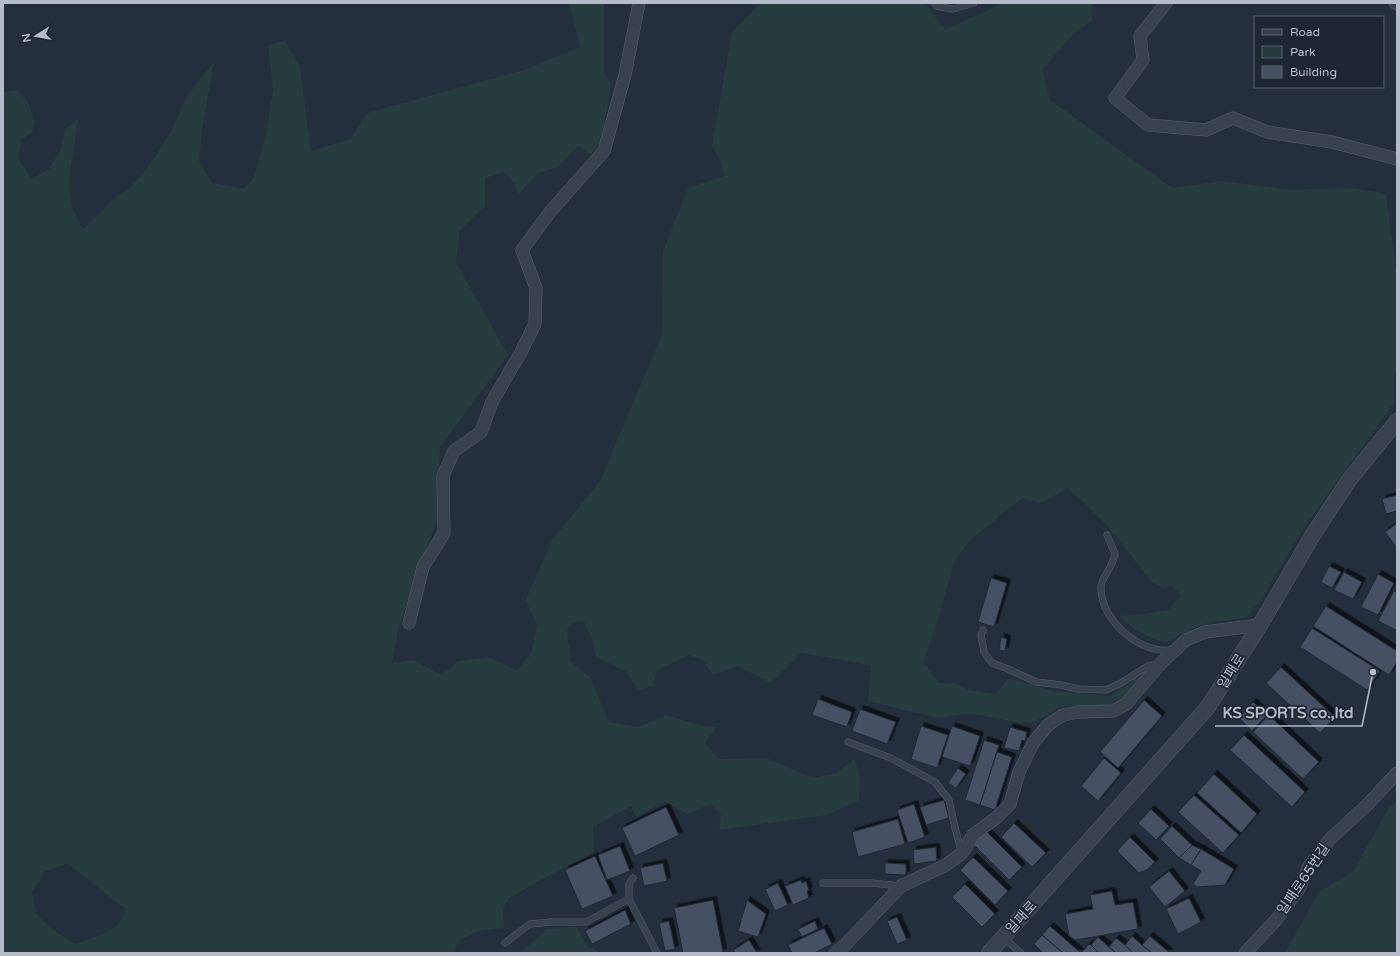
<svg xmlns="http://www.w3.org/2000/svg" width="1400" height="956" font-family="'Varela Round','Noto Sans KR',sans-serif">
	<style>
		.green { fill: #263c3f; fill-rule: evenodd }
		.building { fill: #455162; stroke: #1f2835; filter: url(#shadow) }
		.lines { fill: none; stroke-linecap: round; stroke-linejoin: round }
		.service-casing { stroke: #565f6c; stroke-width: 7 }
		.minor-casing { stroke: #565f6c; stroke-width: 13 }
		.tertiary-casing { stroke: #565f6c; stroke-width: 16 }
		.service { stroke: #38414e; stroke-width: 6 }
		.minor { stroke: #38414e; stroke-width: 12 }
		.tertiary { stroke: #38414e; stroke-width: 15 }
		.labels { text-anchor: middle; stroke-width: 3.5; stroke-linejoin: round; paint-order: stroke }
		.street-label { font-size: 14px; fill: #b4bcc9; stroke: #1d2633 }
		.leader { fill: none; stroke: #b4bcc9; stroke-width: 1.5 }
		.callout-dot { fill: #b4bcc9; stroke: #1d2633; stroke-width: 1.5 }
		.callout-label { font-size: 15px; text-anchor: middle; font-weight: bold; fill: #b4bcc9; stroke: #1d2633; stroke-width: 3.5; stroke-linejoin: round; paint-order: stroke }
	</style>
	<defs>
		<filter id="shadow"><feDropShadow dx="3.5" dy="-3.5" stdDeviation="0" flood-color="#0009"/></filter>
	</defs>
	<rect width="100%" height="100%" fill="#242f3e"/>
	<!-- green -->
	<g class="green">
		<path d="M 569,3 L 604,3 L 604,73 L 611,84 L 602,139 L 591,155 L 578,146 L 558,167 L 538,173 L 518,195 L 514,182 L 503,172 L 485,178 L 485,206 L 460,231 L 456,263 L 508,355 L 440,447 L 438,516 L 398,630 L 392,663 L 413,660 L 442,675 L 458,661 L 489,657 L 517,670 L 531,654 L 537,625 L 526,600 L 552,540 L 600,481 L 662,335 L 663,251 L 688,188 L 724,176 L 720,159 L 712,146 L 732,32 L 760,4 L 925,3 L 945,30 L 1003,3 L 1091,3 L 1092,21 L 1074,33 L 1042,70 L 1050,100 L 1172,188 L 1222,181 L 1291,190 L 1353,188 L 1386,194 L 1397,278 L 1397,370 L 1394,375 L 1394,403 L 1302,530 L 1261,600 L 1247,617 L 1208,623 L 1180,635 L 1165,643 C 1147,636 1134,631 1120,616 L 1145,614 L 1168,610 L 1181,596 L 1173,586 L 1163,588 L 1152,582 L 1105,523 L 1068,488 L 1042,503 L 1022,498 L 971,539 L 954,562 L 937,624 L 923,662 L 939,683 L 955,683 L 969,690 L 996,694 L 1009,678 L 1052,691 L 1110,696 L 1147,671 L 1122,698 L 1108,705 L 1062,706 L 1034,722 L 1020,723 L 979,715 L 965,714 L 938,718 L 868,701 L 871,665 L 801,653 L 771,683 L 738,666 L 713,675 L 703,660 L 689,655 L 657,671 L 653,685 L 640,691 L 625,671 L 596,657 L 593,642 L 584,621 L 573,622 L 567,630 L 571,662 L 590,677 L 609,722 L 638,727 L 666,715 L 702,726 L 717,727 L 705,743 L 718,759 L 766,758 L 813,778 L 836,773 L 854,759 L 860,775 L 859,800 L 827,815 L 719,830 L 721,814 L 711,804 L 687,814 L 665,802 L 636,817 L 631,806 L 593,827 L 594,852 L 542,879 L 508,899 L 503,909 L 504,928 L 479,931 L 459,940 L 453,953 L 3,953 L 3,92 L 17,90 L 28,102 L 35,122 L 32,132 L 21,140 L 18,158 L 32,179 L 49,169 L 60,151 L 65,129 L 78,119 C 76,128 76,138 74,147 C 69,180 64,199 83,229 L 114,199 L 132,186 L 154,159 L 171,131 L 187,96 L 214,62 L 202,130 L 199,161 L 212,183 L 244,189 L 254,177 L 267,131 L 273,89 L 268,45 L 285,41 L 300,68 L 311,151 L 351,139 L 367,113 L 524,70 L 580,47 ZM 68,864 L 126,909 L 118,926 L 100,935 L 75,944 L 53,930 L 36,913 L 32,893 L 44,871 Z"/>
		<path d="M 1397,801 L 1397,953 L 1285,953 L 1319,892 L 1353,872 L 1388,809 Z"/>
		<path d="M 577,927 L 588,948 L 593,948 L 599,953 L 523,953 L 523,950 L 547,929 Z"/>
	</g>
	<!-- building -->
	<g class="building">
		<path d="M 1397,495 L 1397,511 L 1386,514 L 1382,499 Z"/>
		<path d="M 1397,523 L 1397,548 L 1385,532 Z"/>
		<path d="M 1329,566 L 1341,572 L 1332,588 L 1321,582 Z"/>
		<path d="M 1344,572 L 1362,582 L 1353,599 L 1334,590 Z"/>
		<path d="M 1378,574 L 1394,583 L 1378,615 L 1361,607 Z"/>
		<path d="M 991,578 L 1007,583 L 994,627 L 978,622 Z"/>
		<path d="M 1394,591 L 1397,592 L 1397,627 L 1396,630 L 1378,621 Z"/>
		<path d="M 1326,606 L 1397,651 L 1397,662 L 1389,675 L 1313,626 Z"/>
		<path d="M 1312,628 L 1380,671 L 1367,690 L 1300,647 Z"/>
		<path d="M 1001,637 L 1007,639 L 1005,651 L 999,650 Z"/>
		<path d="M 1281,667 L 1335,717 L 1320,733 L 1266,683 Z"/>
		<path d="M 818,699 L 852,712 L 847,727 L 812,715 Z"/>
		<path d="M 1144,700 L 1162,716 L 1118,768 L 1100,752 Z"/>
		<path d="M 1253,702 L 1267,715 L 1252,731 L 1239,718 Z"/>
		<path d="M 860,709 L 896,722 L 887,744 L 852,731 Z"/>
		<path d="M 1269,715 L 1319,762 L 1303,779 L 1253,732 Z"/>
		<path d="M 921,726 L 948,735 L 937,768 L 911,759 Z"/>
		<path d="M 952,726 L 980,736 L 970,766 L 942,757 Z"/>
		<path d="M 1010,727 L 1027,732 L 1025,741 L 1022,740 L 1019,751 L 1004,748 Z"/>
		<path d="M 1244,735 L 1305,792 L 1292,807 L 1230,750 Z"/>
		<path d="M 984,740 L 999,745 L 980,805 L 965,800 Z"/>
		<path d="M 997,752 L 1012,757 L 995,810 L 980,805 Z"/>
		<path d="M 1104,758 L 1121,773 L 1098,801 L 1081,786 Z"/>
		<path d="M 958,768 L 966,774 L 956,788 L 948,783 Z"/>
		<path d="M 1214,774 L 1257,814 L 1241,833 L 1197,793 Z"/>
		<path d="M 1194,795 L 1239,835 L 1223,853 L 1178,812 Z"/>
		<path d="M 944,800 L 949,818 L 926,825 L 920,807 Z"/>
		<path d="M 914,804 L 925,837 L 908,843 L 897,810 Z"/>
		<path d="M 666,807 L 679,835 L 635,856 L 622,828 Z"/>
		<path d="M 1151,809 L 1169,826 L 1156,840 L 1138,823 Z"/>
		<path d="M 898,819 L 905,844 L 858,857 L 852,832 Z"/>
		<path d="M 1014,823 L 1046,853 L 1032,867 L 1001,837 Z"/>
		<path d="M 1172,826 L 1192,845 L 1179,858 L 1160,839 Z"/>
		<path d="M 986,831 L 1022,867 L 1009,880 L 973,844 Z"/>
		<path d="M 1130,837 L 1155,862 L 1148,869 L 1139,873 L 1117,851 Z"/>
		<path d="M 1192,845 L 1201,849 L 1191,865 L 1179,858 Z"/>
		<path d="M 620,846 L 630,871 L 607,880 L 598,855 Z"/>
		<path d="M 936,847 L 937,861 L 914,864 L 913,850 Z"/>
		<path d="M 1201,849 L 1234,869 L 1225,885 L 1197,887 L 1193,884 L 1201,871 L 1191,865 Z"/>
		<path d="M 595,856 L 613,896 L 582,909 L 565,870 Z"/>
		<path d="M 973,857 L 1008,891 L 995,905 L 960,870 Z"/>
		<path d="M 663,863 L 667,881 L 644,886 L 640,868 Z"/>
		<path d="M 885,863 L 906,864 L 906,875 L 885,874 Z"/>
		<path d="M 1169,871 L 1185,891 L 1165,907 L 1149,887 Z"/>
		<path d="M 801,880 L 802,883 L 806,881 L 809,890 L 807,891 L 809,898 L 793,905 L 785,886 Z"/>
		<path d="M 778,883 L 788,905 L 775,911 L 765,889 Z"/>
		<path d="M 965,884 L 995,914 L 982,927 L 952,897 Z"/>
		<path d="M 1112,891 L 1115,905 L 1133,902 L 1138,929 L 1075,940 L 1069,936 L 1065,914 L 1093,909 L 1090,895 Z"/>
		<path d="M 1189,898 L 1201,922 L 1178,934 L 1166,909 Z"/>
		<path d="M 713,900 L 723,952 L 717,953 L 683,953 L 674,908 Z"/>
		<path d="M 747,900 L 766,914 L 758,937 L 738,931 Z"/>
		<path d="M 625,910 L 631,924 L 592,944 L 585,931 Z"/>
		<path d="M 897,917 L 907,940 L 897,944 L 887,921 Z"/>
		<path d="M 669,921 L 675,949 L 665,951 L 659,923 Z"/>
		<path d="M 815,921 L 818,929 L 802,937 L 798,929 Z"/>
		<path d="M 1050,926 L 1081,953 L 1063,953 L 1042,935 Z"/>
		<path d="M 824,928 L 832,944 L 814,953 L 792,953 L 788,945 Z"/>
		<path d="M 1042,935 L 1063,953 L 1043,953 L 1034,944 Z"/>
		<path d="M 1132,936 L 1142,945 L 1152,953 L 1133,953 L 1125,945 Z"/>
		<path d="M 1150,936 L 1170,953 L 1152,953 L 1142,945 Z"/>
		<path d="M 1098,937 L 1109,947 L 1116,953 L 1099,953 L 1091,945 Z"/>
		<path d="M 1116,938 L 1125,945 L 1133,953 L 1116,953 L 1109,947 Z"/>
		<path d="M 749,940 L 757,953 L 735,953 L 733,950 Z"/>
		<path d="M 1089,944 L 1091,945 L 1099,953 L 1081,953 Z"/>
	</g>
	<g class="lines">
		<!-- service casing -->
		<g class="service-casing">
			<g id="service">
				<path d="M 935,3 L 936,6 L 953,9 L 974,3"/>
				<path d="M 1107,535 L 1115,554 C 1114,557 1113,562 1111,565 C 1107,574 1102,578 1101,587 C 1101,616 1129,643 1155,649 C 1161,651 1168,650 1174,650"/>
				<path d="M 983,630 L 981,635 L 984,652 L 992,663 L 1008,669 L 1036,682 L 1061,685 L 1078,689 L 1106,690 L 1121,683 L 1148,666 L 1158,664"/>
				<path d="M 848,742 L 891,758 L 935,782 L 949,800 L 955,828 L 962,853"/>
				<path d="M 823,883 L 871,883 L 901,886"/>
				<path d="M 629,899 L 629,884 L 633,878"/>
				<path d="M 1003,937 L 1021,953"/>
				<path d="M 505,943 L 530,924 L 551,922 L 586,922 L 629,899 L 657,953"/>
			</g>
		</g>
		<!-- minor casing -->
		<g class="minor-casing">
			<g id="minor">
				<path d="M 1166,3 L 1140,36 L 1143,60 L 1115,98 L 1148,125 L 1206,130 L 1233,118 L 1267,132 L 1332,142 L 1397,159"/>
				<path d="M 1395,3 L 1397,4"/>
				<path d="M 409,623 L 423,567 L 444,533 L 443,476 L 454,451 L 481,432 L 492,402 L 521,352 L 535,324 L 536,288 L 522,250 L 550,212 L 604,151 L 625,75 L 639,3"/>
				<path d="M 835,953 L 845,945 L 901,886 L 946,865 L 962,853 L 973,835 L 996,818 L 1010,804 L 1019,772 L 1033,743 L 1048,725 L 1063,715 L 1078,712 L 1113,711 L 1126,704 L 1161,663 L 1186,640 L 1205,632 L 1260,625"/>
				<path d="M 1245,953 L 1276,920 L 1299,889 L 1309,866 L 1330,839 L 1367,805 L 1397,773"/>
			</g>
		</g>
		<!-- tertiary casing -->
		<g class="tertiary-casing">
			<path id="tertiary" d="M 989,953 L 1208,707 L 1260,625 L 1314,533 L 1349,480 L 1397,421"/>
		</g>
		<!-- service -->
		<use href="#service" class="service"/>
		<!-- minor -->
		<use href="#minor" class="minor"/>
		<!-- tertiary -->
		<use href="#tertiary" class="tertiary"/>
	</g>
	<g class="labels">
		<!-- street labels -->
		<g class="street-label">
			<text transform="translate(1231 671) rotate(-58)" y="5">일패로</text>
			<text transform="translate(1303 879) rotate(-56)" y="5">일패로65번길</text>
			<text transform="translate(1021 917) rotate(-48)" y="5">일패로</text>
		</g>
	</g>
	<!-- callouts -->
	<path class="leader" d="M1373 672L1362 726H1215"/>
	<circle class="callout-dot" cx="1373" cy="672" r="4"/>
	<g class="callout-label">
		<text x="1288" y="718">KS SPORTS co.,ltd</text>
	</g>
	<!-- border -->
	<rect width="1400" height="956" fill="none" stroke="#b4bcc9" stroke-width="8"/>
	<!-- legend -->
	<rect x="1254" y="16" width="130" height="72" fill="#1d2633" stroke="#59626f"/>
	<rect x="1262" y="29" width="20" height="6" fill="#38414e" stroke="#59626f"/>
	<text x="1290" y="36" font-size="12" fill="#b4bcc9">Road</text>
	<rect x="1262" y="46" width="20" height="12" fill="#263c3f" stroke="#59626f"/>
	<text x="1290" y="56" font-size="12" fill="#b4bcc9">Park</text>
	<rect x="1262" y="66" width="20" height="12" fill="#455162" stroke="#59626f"/>
	<text x="1290" y="76" font-size="12" fill="#b4bcc9">Building</text>
	<!-- north arrow -->
	<g transform="translate(36 36) rotate(259)" stroke="#1d2633" stroke-width="3" paint-order="stroke">
	<path d="M0-3L7 15L0 10L-7 15Z" fill="#b4bcc9"/>
	<text y="-6" font-size="11" font-weight="bold" text-anchor="middle" fill="#b4bcc9">N</text>
	</g>
</svg>
